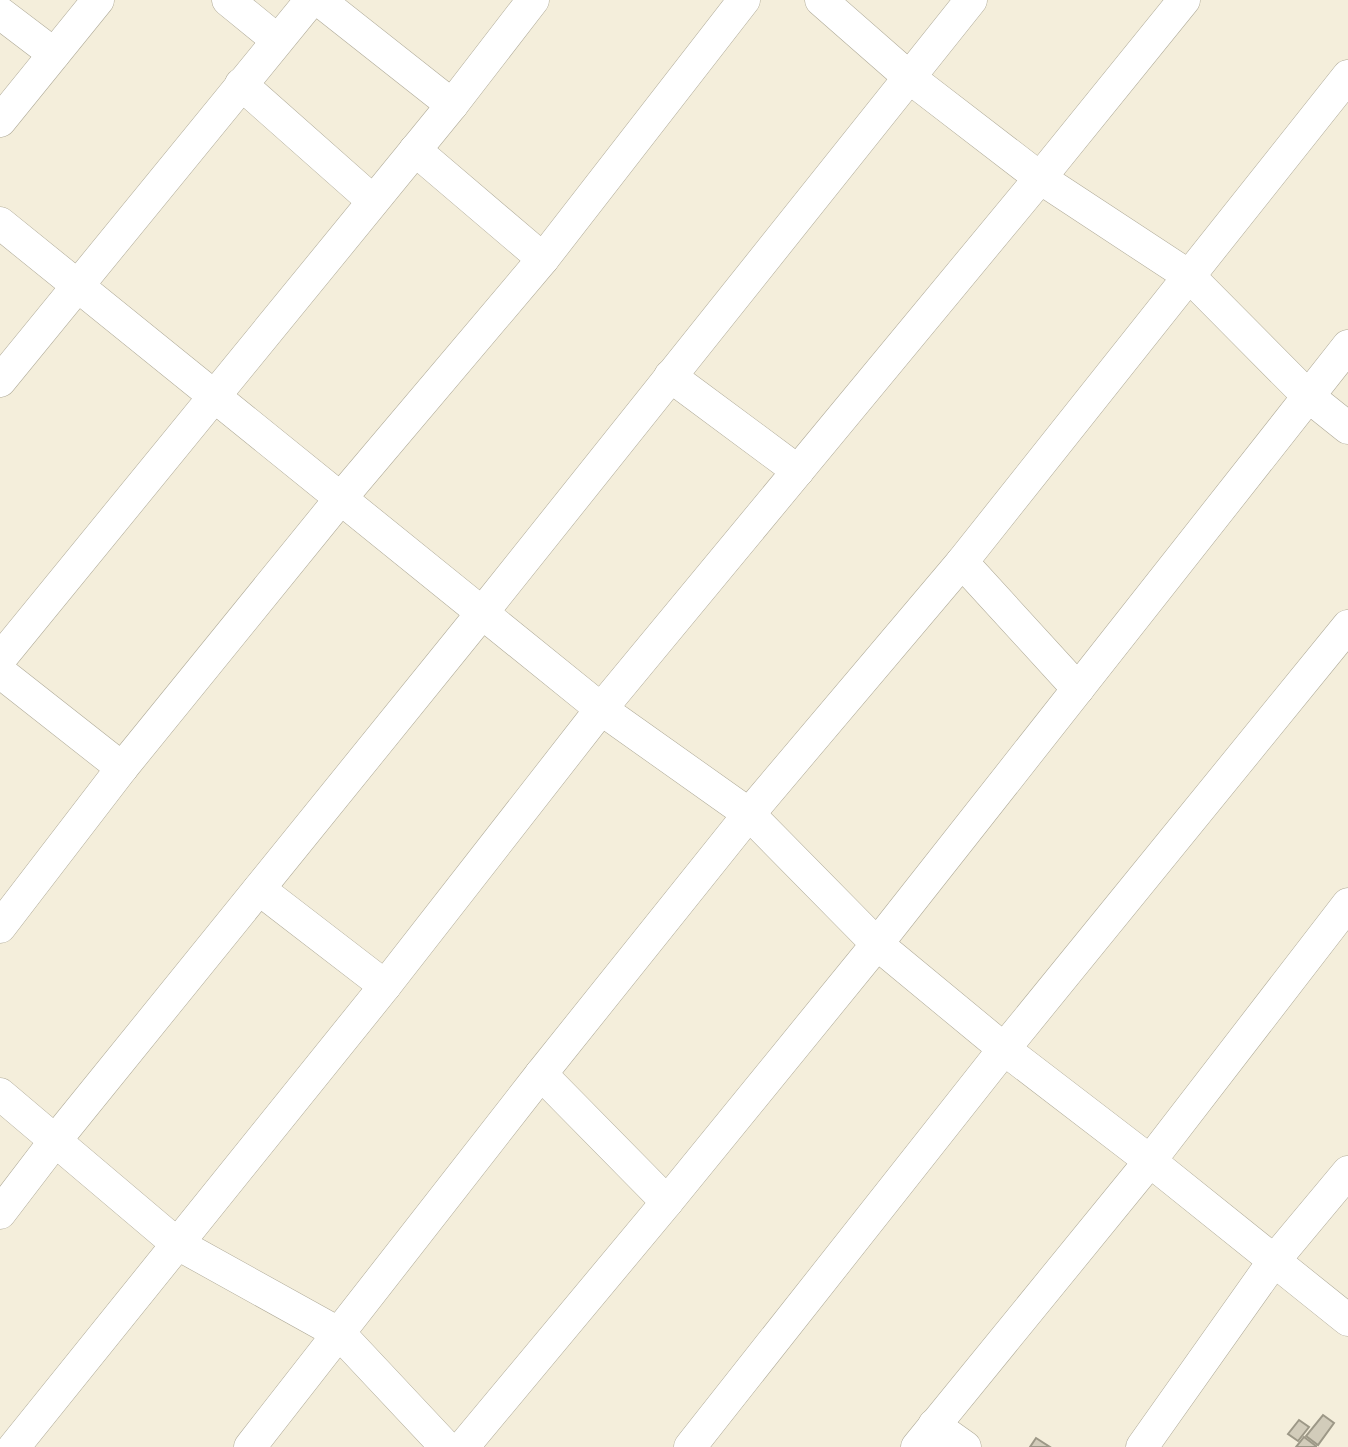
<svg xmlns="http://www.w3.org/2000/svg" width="1348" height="1447" font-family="'DejaVu Sans',sans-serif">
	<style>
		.building { fill: #d2ccba; stroke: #9d9887; stroke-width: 2 }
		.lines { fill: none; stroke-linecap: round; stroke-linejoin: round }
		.minor-casing { stroke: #afaa98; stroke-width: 33 }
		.minor { stroke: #fff; stroke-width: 32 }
	</style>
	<rect width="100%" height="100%" fill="#f4eedb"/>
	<!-- building -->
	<g class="building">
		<path d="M 1323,1415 L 1334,1423 L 1318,1445 L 1306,1436 Z"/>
		<path d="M 1299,1420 L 1309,1427 L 1298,1441 L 1288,1434 Z"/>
		<path d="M 1304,1437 L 1316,1446 L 1316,1447 L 1296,1447 Z"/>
		<path d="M 1036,1438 L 1050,1447 L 1030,1447 Z"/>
	</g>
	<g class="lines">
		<!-- minor casing -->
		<g class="minor-casing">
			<g id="minor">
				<path d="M 228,0 L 277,40"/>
				<path d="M 319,0 L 452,105"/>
				<path d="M 821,0 L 910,78 L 1040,178 L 1189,276 L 1308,396 L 1348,428"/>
				<path d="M 0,13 L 54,54"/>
				<path d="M 241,84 L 373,201"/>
				<path d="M 0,121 L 98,0"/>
				<path d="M 415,150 L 543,259"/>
				<path d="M 0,223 L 601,709 L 749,814 L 877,944 L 1004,1049 L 1150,1161 L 1348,1320"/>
				<path d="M 670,376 L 798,471"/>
				<path d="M 0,381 L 311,0"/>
				<path d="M 962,562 L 1078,689"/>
				<path d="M 0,659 L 452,105 L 533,0"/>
				<path d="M 0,672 L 122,768"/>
				<path d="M 259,889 L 385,986"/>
				<path d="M 0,927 L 122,768 L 341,498 L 543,259 L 744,0"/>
				<path d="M 541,1074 L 667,1202"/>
				<path d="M 0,1094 L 176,1243 L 340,1334 L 446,1447"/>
				<path d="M 0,1213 L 55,1141 L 482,613 L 971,0"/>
				<path d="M 934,1425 L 965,1447"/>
				<path d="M 14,1447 L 385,986 L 601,709 L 1040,178 L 1184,0"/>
				<path d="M 250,1447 L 541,1074 L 749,814 L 962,562 L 1348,76"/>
				<path d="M 463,1447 L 667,1202 L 877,944 L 1348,346"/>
				<path d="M 690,1447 L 1004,1049 L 1348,626"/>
				<path d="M 917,1447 L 1150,1161 L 1348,904"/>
				<path d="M 1142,1447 L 1273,1262 L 1348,1172"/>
			</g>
		</g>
		<!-- minor -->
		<use href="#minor" class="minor"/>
	</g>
</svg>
